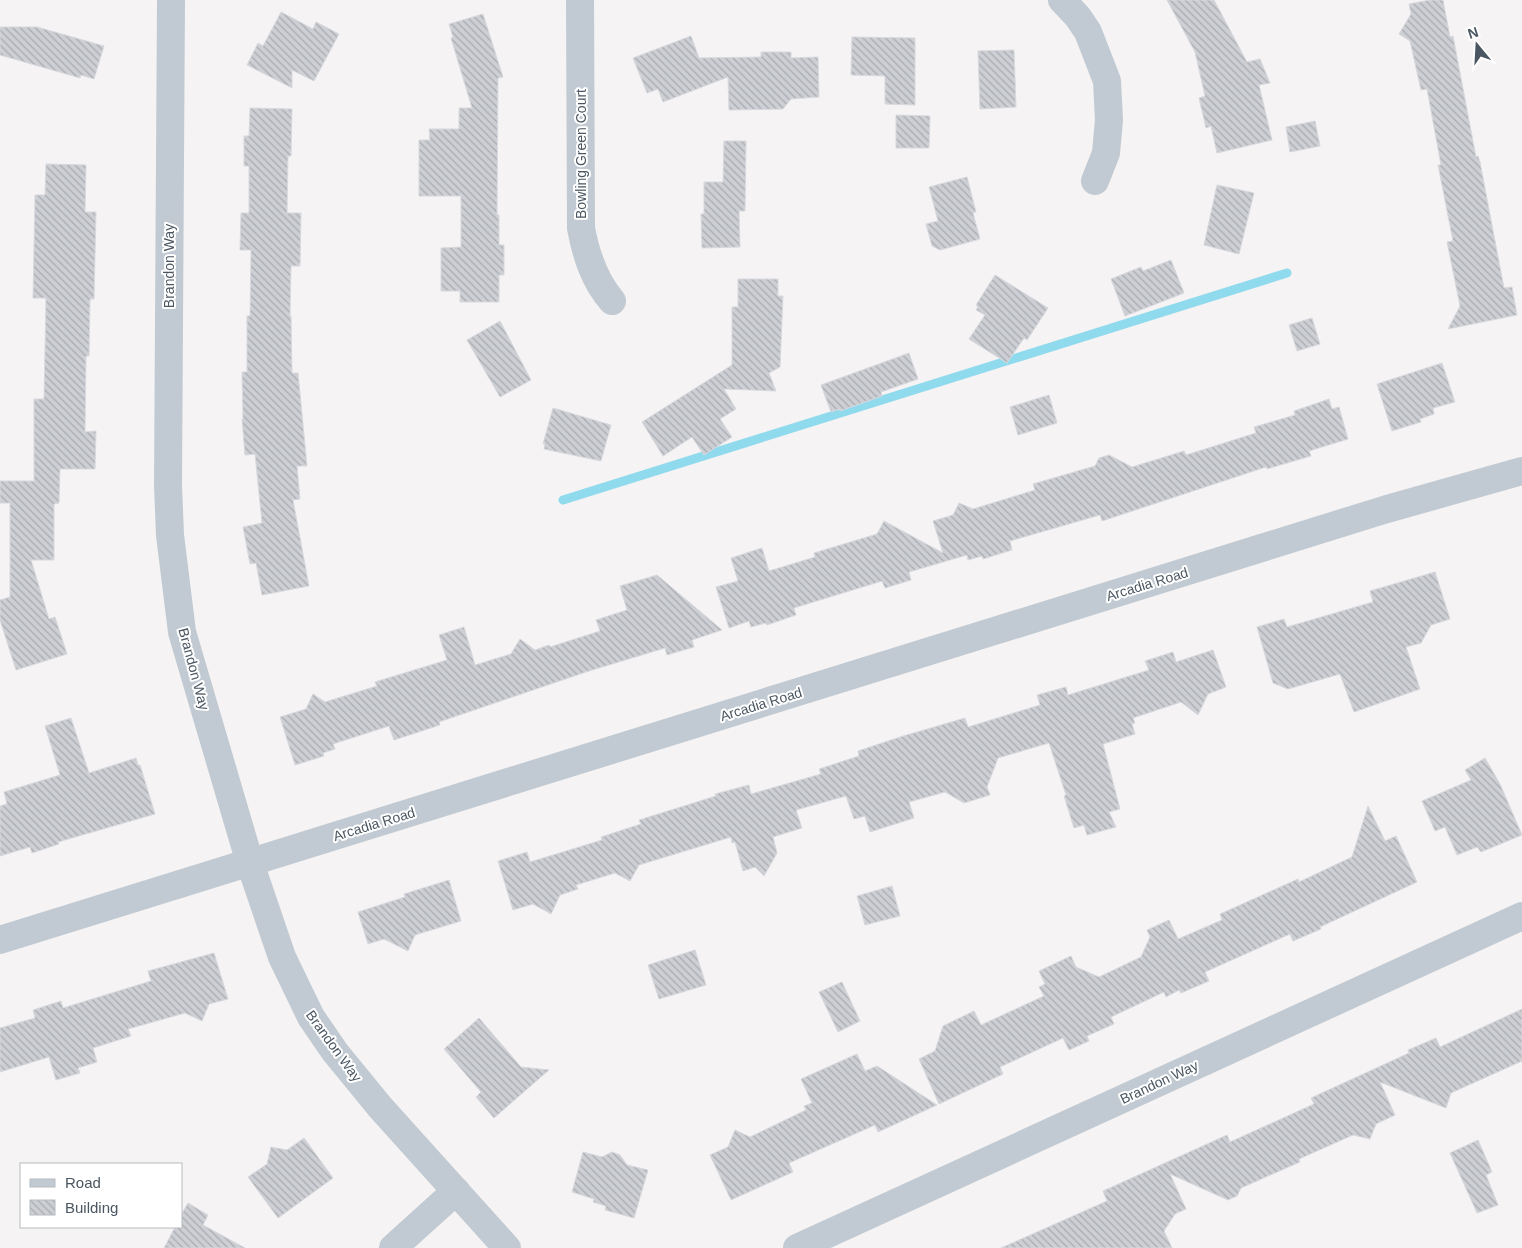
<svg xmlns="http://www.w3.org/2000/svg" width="1522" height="1248" font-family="Arial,sans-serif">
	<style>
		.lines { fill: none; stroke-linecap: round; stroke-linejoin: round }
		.stream { stroke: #90daee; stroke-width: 9 }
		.building { fill: url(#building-back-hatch); stroke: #d7d9de }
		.minor { stroke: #c1cad2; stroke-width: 28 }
		.labels { text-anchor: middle; stroke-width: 4; stroke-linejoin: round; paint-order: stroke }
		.street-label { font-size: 14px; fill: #4a5661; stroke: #fff }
	</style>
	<defs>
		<pattern id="building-back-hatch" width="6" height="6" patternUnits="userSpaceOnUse" patternTransform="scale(1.25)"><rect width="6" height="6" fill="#cdcfd5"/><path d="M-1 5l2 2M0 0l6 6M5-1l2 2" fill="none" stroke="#a8abb0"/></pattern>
	</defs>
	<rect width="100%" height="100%" fill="#f5f3f3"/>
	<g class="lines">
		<!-- stream -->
		<path class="stream" d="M 563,500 L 1287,273"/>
	</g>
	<!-- building -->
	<g class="building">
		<path d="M 1167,0 L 1214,0 L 1247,62 L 1260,59 L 1270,83 L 1259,85 L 1272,140 L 1217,153 L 1211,126 L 1206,128 L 1199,98 L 1205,96 L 1195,52 Z"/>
		<path d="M 1430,0 L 1443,0 L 1450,37 L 1453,36 L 1476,157 L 1478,156 L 1480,162 L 1504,288 L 1512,287 L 1517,315 L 1448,329 L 1460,306 L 1447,242 L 1453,241 L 1438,165 L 1441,165 L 1427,89 L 1421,90 L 1410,41 L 1399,34 L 1411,14 L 1409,4 Z"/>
		<path d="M 281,12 L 313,29 L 316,22 L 339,34 L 314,81 L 292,70 L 292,88 L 247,65 L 258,43 L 263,46 Z"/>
		<path d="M 483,14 L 503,77 L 498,78 L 497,215 L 499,215 L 499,245 L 504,245 L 504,275 L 499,275 L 499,302 L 460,302 L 460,291 L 441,291 L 441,248 L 461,247 L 461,196 L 419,196 L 419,140 L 430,140 L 429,129 L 459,129 L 459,108 L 472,108 L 451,38 L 453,37 L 449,24 Z"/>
		<path d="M 0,27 L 37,27 L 104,46 L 94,79 L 81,75 L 80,78 L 0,55 Z"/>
		<path d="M 691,36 L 699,58 L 761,57 L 761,52 L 791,52 L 791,58 L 818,57 L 819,97 L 791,99 L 783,109 L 729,110 L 728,77 L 663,102 L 658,89 L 647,93 L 633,58 Z"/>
		<path d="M 852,37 L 915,38 L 915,105 L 885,104 L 885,76 L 851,75 Z"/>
		<path d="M 1014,50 L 1016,107 L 980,109 L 978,51 Z"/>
		<path d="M 250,108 L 292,109 L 291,156 L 288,156 L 287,213 L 301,213 L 300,266 L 291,266 L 290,316 L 291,316 L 292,373 L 298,373 L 307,466 L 297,466 L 300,499 L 293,500 L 309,586 L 262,595 L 256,563 L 250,564 L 243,527 L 262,523 L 255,454 L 245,455 L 242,419 L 243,419 L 242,372 L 247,372 L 247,316 L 250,316 L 251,250 L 240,250 L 241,213 L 249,213 L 249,166 L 244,166 L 244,136 L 249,136 Z"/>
		<path d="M 896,115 L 930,116 L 929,148 L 896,148 Z"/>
		<path d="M 1315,121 L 1320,146 L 1290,152 L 1286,127 Z"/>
		<path d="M 724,141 L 746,141 L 745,211 L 739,211 L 740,247 L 702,248 L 701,214 L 704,214 L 704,182 L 723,182 Z"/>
		<path d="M 46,164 L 86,165 L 85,212 L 96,212 L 94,299 L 90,299 L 89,356 L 86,356 L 85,432 L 96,431 L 95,469 L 60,469 L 59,503 L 54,504 L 54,560 L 31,560 L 49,619 L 55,617 L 67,654 L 16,670 L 0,620 L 0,600 L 10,597 L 10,503 L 0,503 L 0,481 L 34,481 L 34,399 L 44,399 L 46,298 L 33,298 L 35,195 L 45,195 Z"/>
		<path d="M 967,177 L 976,212 L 973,213 L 980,239 L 940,250 L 932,246 L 926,224 L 938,221 L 929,187 Z"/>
		<path d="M 1217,185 L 1254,193 L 1239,254 L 1204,245 Z"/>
		<path d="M 1171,260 L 1184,293 L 1125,316 L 1111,279 L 1141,267 L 1143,271 Z"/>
		<path d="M 995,275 L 1048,308 L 1027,340 L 1024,338 L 1007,363 L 969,339 L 985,315 L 976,310 L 978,307 L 976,305 Z"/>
		<path d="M 738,279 L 778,279 L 778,296 L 783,296 L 780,367 L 769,373 L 776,391 L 724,389 L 736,409 L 720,419 L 732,437 L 704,455 L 692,437 L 663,456 L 642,422 L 732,365 L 732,307 L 738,307 Z"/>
		<path d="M 1312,318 L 1320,344 L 1297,351 L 1289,325 Z"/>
		<path d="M 500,321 L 531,380 L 500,397 L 467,340 Z"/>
		<path d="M 909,353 L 918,379 L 881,392 L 882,396 L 840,411 L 839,409 L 831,412 L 821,385 Z"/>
		<path d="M 1442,363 L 1455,402 L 1433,408 L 1434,414 L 1420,419 L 1421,422 L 1392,431 L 1377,384 Z"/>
		<path d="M 1049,395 L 1057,423 L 1018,435 L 1010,407 Z"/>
		<path d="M 1329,399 L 1332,409 L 1339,407 L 1348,439 L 1309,451 L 1311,456 L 1267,469 L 1266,467 L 1102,521 L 1100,515 L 1010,541 L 1012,550 L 983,559 L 982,556 L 968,560 L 967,555 L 909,572 L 911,580 L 885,588 L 882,581 L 794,608 L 796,615 L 767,625 L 766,623 L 751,627 L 749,621 L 729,628 L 716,587 L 738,581 L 731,558 L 762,548 L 769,571 L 815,557 L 814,553 L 877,534 L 884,521 L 943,553 L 933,521 L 953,515 L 959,503 L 973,509 L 1035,490 L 1033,484 L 1095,466 L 1099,458 L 1109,455 L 1132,467 L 1184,451 L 1186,455 L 1256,433 L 1254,427 L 1295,415 L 1294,411 Z"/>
		<path d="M 553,408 L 611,425 L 601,461 L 544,449 L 545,444 L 543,444 Z"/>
		<path d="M 1435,572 L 1450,619 L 1431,625 L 1421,643 L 1406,647 L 1420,689 L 1354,712 L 1340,674 L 1288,689 L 1273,683 L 1257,627 L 1284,619 L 1287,627 L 1373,602 L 1370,591 Z"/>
		<path d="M 657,575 L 722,630 L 692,640 L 694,647 L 667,655 L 665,648 L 589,671 L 439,722 L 440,725 L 394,740 L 389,726 L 333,744 L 335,749 L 323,753 L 324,756 L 295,765 L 280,717 L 306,709 L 313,694 L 325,702 L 377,686 L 375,682 L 447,660 L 439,635 L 464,627 L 475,665 L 511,654 L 520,639 L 535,650 L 549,645 L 550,647 L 600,631 L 596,620 L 627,610 L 620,586 Z"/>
		<path d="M 1213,650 L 1226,687 L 1208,694 L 1198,715 L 1181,702 L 1133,718 L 1135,723 L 1132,724 L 1135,734 L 1103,744 L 1120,809 L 1109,812 L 1116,827 L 1087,835 L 1084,825 L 1074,828 L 1064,796 L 1066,795 L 1049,743 L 998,758 L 987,787 L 990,795 L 964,803 L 945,792 L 909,802 L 914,818 L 870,832 L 865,816 L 854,819 L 846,796 L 796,810 L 802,828 L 773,837 L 777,853 L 764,876 L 755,867 L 743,871 L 735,842 L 732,843 L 731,837 L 639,865 L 630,881 L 615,873 L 576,885 L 578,889 L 560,895 L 551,914 L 533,904 L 513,910 L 498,861 L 527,852 L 530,862 L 602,840 L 601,837 L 641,824 L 639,820 L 716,796 L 715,794 L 749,785 L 751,794 L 821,774 L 819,769 L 859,756 L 858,751 L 900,737 L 965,718 L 968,727 L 1040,705 L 1037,695 L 1066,687 L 1068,695 L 1149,670 L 1145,661 L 1173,652 L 1176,662 Z"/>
		<path d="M 71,718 L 89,773 L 136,758 L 138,765 L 140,765 L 155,814 L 58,842 L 59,844 L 32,853 L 30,847 L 0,856 L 0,806 L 7,804 L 4,792 L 60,775 L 45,726 Z"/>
		<path d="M 1485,758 L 1500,784 L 1522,835 L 1481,852 L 1477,847 L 1457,855 L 1445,827 L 1435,831 L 1422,801 L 1471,780 L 1465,770 Z"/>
		<path d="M 1368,806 L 1385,841 L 1396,836 L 1417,882 L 1320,927 L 1321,929 L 1293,941 L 1290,934 L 1205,972 L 1209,981 L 1181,993 L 1179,990 L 1166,997 L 1164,992 L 1111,1017 L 1114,1024 L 1087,1036 L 1089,1041 L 1069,1050 L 1063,1038 L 1000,1067 L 1003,1074 L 939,1104 L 919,1059 L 935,1051 L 943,1026 L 974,1011 L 981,1025 L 1044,996 L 1039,987 L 1045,984 L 1039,971 L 1071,956 L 1076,967 L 1099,977 L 1141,957 L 1150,937 L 1147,930 L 1169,920 L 1178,939 L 1222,920 L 1220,914 L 1298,879 L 1299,882 L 1352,857 Z"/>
		<path d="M 449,880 L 461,921 L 415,935 L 408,951 L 384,939 L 368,944 L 358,912 L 405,897 L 404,894 Z"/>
		<path d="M 892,886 L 900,916 L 865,925 L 857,896 Z"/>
		<path d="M 695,950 L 706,985 L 659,999 L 648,965 Z"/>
		<path d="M 214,953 L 228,999 L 209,1004 L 202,1021 L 185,1013 L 128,1029 L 131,1036 L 93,1048 L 97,1062 L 78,1068 L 80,1073 L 56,1080 L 49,1057 L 0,1072 L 0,1028 L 35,1018 L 33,1010 L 61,1001 L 63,1008 L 151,981 L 148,971 Z"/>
		<path d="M 842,982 L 860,1021 L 838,1032 L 819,992 Z"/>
		<path d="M 1522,1009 L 1522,1061 L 1451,1093 L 1446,1108 L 1380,1082 L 1395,1115 L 1376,1124 L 1370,1139 L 1353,1135 L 1299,1159 L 1300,1162 L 1241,1188 L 1237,1196 L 1228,1200 L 1170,1174 L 1186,1209 L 1175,1214 L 1164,1231 L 1172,1248 L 1001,1248 L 1107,1201 L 1103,1191 L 1227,1135 L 1230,1142 L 1314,1104 L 1311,1098 L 1409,1053 L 1408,1050 L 1436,1038 L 1440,1047 Z"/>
		<path d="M 479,1018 L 521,1067 L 549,1070 L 494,1118 L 476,1097 L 481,1092 L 444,1049 Z"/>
		<path d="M 857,1054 L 865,1071 L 877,1066 L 937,1105 L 878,1132 L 875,1125 L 789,1163 L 793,1172 L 731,1200 L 710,1155 L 728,1147 L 735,1130 L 750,1137 L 806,1110 L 804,1106 L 812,1103 L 801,1079 Z"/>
		<path d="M 304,1138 L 333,1178 L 278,1218 L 248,1177 L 267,1164 L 271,1147 L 287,1150 Z"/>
		<path d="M 1478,1140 L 1492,1172 L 1486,1175 L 1498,1205 L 1477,1213 L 1450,1153 Z"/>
		<path d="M 583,1152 L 602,1157 L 612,1152 L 620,1155 L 627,1165 L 648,1170 L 634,1218 L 605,1210 L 606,1206 L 593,1202 L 594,1199 L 572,1192 Z"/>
		<path d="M 188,1203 L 208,1215 L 203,1225 L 245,1248 L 164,1248 L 175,1227 L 181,1227 L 181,1215 Z"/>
	</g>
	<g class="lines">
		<!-- minor -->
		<g class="minor">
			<path d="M 171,0 L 168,485 L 170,535 L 182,632 L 250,863 L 282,957 L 311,1017 L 335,1052 L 380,1107 L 507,1248"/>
			<path d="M 580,0 L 581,228 C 586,255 594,280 612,301"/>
			<path d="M 1062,0 L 1078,17 L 1088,32 L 1107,81 L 1109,120 L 1106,153 L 1095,181"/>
			<path d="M 0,940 L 1387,509 L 1522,471"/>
			<path d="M 393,1248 L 456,1191"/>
			<path d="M 797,1248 L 1522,916"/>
		</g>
	</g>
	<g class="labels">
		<!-- street labels -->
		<g class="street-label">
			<text transform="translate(581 154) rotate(-90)" y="5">Bowling Green Court</text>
			<text transform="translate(169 266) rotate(-90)" y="5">Brandon Way</text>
			<text transform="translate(1147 584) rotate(-17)" y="5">Arcadia Road</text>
			<text transform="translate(194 669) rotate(75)" y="5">Brandon Way</text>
			<text transform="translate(761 704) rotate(-17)" y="5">Arcadia Road</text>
			<text transform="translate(374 824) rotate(-17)" y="5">Arcadia Road</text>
			<text transform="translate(334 1046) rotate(54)" y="5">Brandon Way</text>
			<text transform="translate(1159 1082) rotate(-25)" y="5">Brandon Way</text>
		</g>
	</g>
	<!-- legend -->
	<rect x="20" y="1163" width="162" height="65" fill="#ffffff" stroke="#b7bbc0"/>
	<rect x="30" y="1179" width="25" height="8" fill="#c1cad2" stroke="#b7bbc0"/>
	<text x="65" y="1188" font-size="15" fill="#4a5661">Road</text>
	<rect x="30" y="1200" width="25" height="15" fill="url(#building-back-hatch)" stroke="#b7bbc0"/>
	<text x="65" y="1213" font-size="15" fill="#4a5661">Building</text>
	<!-- north arrow -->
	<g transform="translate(1477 45) rotate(342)" stroke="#ffffff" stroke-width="4" paint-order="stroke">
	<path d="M0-4L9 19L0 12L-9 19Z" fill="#4a5661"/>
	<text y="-8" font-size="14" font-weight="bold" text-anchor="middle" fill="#4a5661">N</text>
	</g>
</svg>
